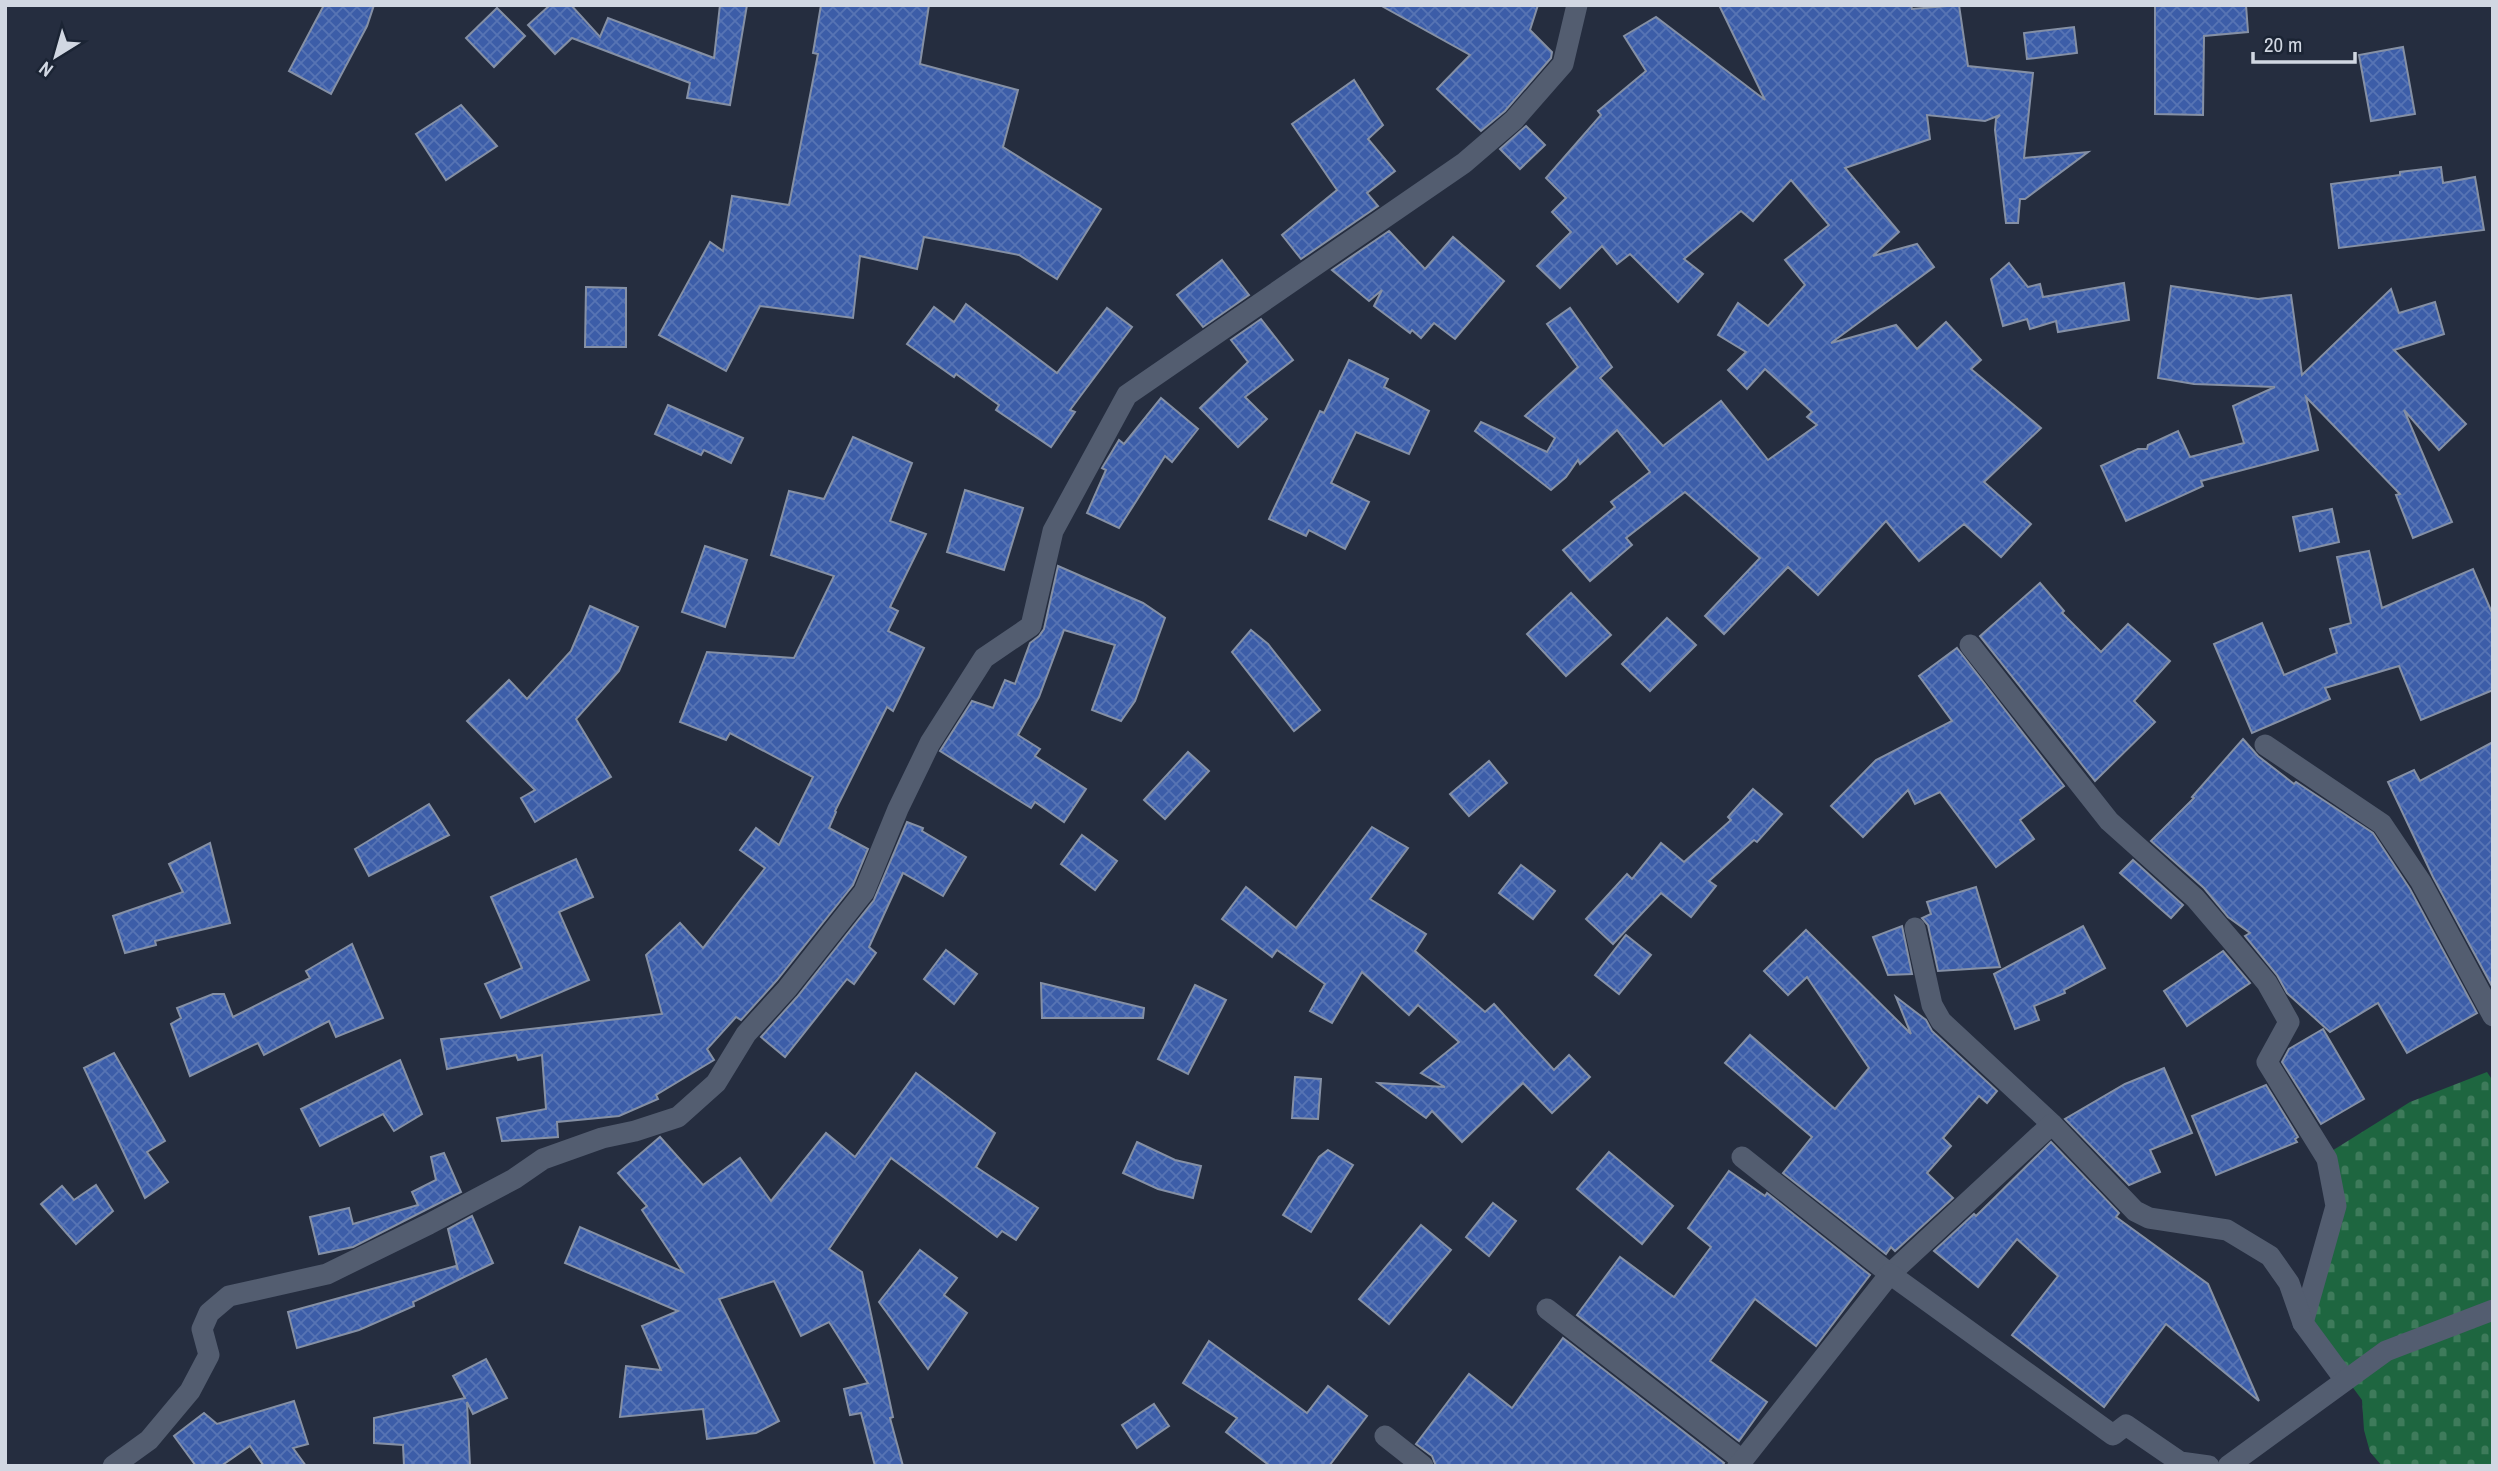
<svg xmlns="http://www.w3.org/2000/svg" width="2498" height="1471" font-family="'Archivo Narrow',sans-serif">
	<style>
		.cemetery { fill: url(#cemetery-stones) }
		.building { fill: url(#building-cross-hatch); stroke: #8590a5; stroke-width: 2 }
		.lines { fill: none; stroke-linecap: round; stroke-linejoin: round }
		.street { stroke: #535d70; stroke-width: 21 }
	</style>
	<defs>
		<pattern id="cemetery-stones" width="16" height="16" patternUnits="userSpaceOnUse" patternTransform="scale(1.75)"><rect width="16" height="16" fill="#1e6640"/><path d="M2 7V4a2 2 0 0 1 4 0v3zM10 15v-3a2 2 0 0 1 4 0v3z" fill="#3e7b5b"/></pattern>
		<pattern id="building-cross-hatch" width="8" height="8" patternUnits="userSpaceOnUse" patternTransform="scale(1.75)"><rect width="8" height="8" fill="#3c5da8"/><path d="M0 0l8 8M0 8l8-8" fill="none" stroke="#5774b4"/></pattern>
	</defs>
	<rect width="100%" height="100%" fill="#252d3f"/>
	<!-- cemetery -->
	<path class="cemetery" d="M 2487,1072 L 2493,1081 L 2493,1466 L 2382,1466 L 2370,1452 L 2364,1430 L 2362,1400 L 2299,1314 L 2331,1211 L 2327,1154 L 2410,1102 Z"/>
	<!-- building -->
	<g class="building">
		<path d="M 324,5 L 374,5 L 367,26 L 331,94 L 289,71 Z"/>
		<path d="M 550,5 L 571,5 L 600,37 L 608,18 L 714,58 L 720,5 L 747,5 L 730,105 L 687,98 L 690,83 L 572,38 L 555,54 L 528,25 Z"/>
		<path d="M 821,5 L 929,5 L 920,64 L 1018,90 L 1003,147 L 1101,209 L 1057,279 L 1019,255 L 924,237 L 917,269 L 860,256 L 853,318 L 760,306 L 726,371 L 659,335 L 710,242 L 723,251 L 732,196 L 789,205 L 818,54 L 813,53 Z"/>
		<path d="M 1380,5 L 1538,5 L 1530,30 L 1552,52 L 1551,58 L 1505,111 L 1481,131 L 1437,89 L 1470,55 Z"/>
		<path d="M 1719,5 L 1911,5 L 1912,9 L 1959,5 L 1968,66 L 2033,73 L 2024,158 L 2088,152 L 2025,199 L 2020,199 L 2018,223 L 2006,223 L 1995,130 L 1996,119 L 2000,115 L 1985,121 L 1927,115 L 1930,139 L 1845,168 L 1899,232 L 1873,256 L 1917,244 L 1934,267 L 1831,343 L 1896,325 L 1917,349 L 1946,322 L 1981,360 L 1971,369 L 2041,428 L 1984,482 L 2031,524 L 2001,557 L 1964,524 L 1919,561 L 1886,521 L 1818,595 L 1788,567 L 1724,634 L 1705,616 L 1760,558 L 1685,492 L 1626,538 L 1632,545 L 1590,581 L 1563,550 L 1615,507 L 1611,502 L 1650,472 L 1617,430 L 1580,464 L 1578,460 L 1566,477 L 1551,490 L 1475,431 L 1481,422 L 1547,452 L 1555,438 L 1525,416 L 1578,367 L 1547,324 L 1570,308 L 1612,367 L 1600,378 L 1663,446 L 1721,401 L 1768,460 L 1817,425 L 1807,417 L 1812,412 L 1765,369 L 1747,389 L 1728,370 L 1746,352 L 1718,335 L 1738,303 L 1768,326 L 1805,285 L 1785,260 L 1829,225 L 1791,180 L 1753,221 L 1741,211 L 1684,259 L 1703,274 L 1678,302 L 1630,254 L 1617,264 L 1602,246 L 1560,288 L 1537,266 L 1571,232 L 1552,212 L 1566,198 L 1546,178 L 1601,115 L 1598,111 L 1646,71 L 1624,36 L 1656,17 L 1765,100 Z"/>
		<path d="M 2155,5 L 2246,5 L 2248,32 L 2204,36 L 2203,115 L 2155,114 Z"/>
		<path d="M 497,8 L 525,36 L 494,67 L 466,38 Z"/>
		<path d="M 2074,27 L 2077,53 L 2027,59 L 2024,33 Z"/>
		<path d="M 2403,47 L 2415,114 L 2371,121 L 2359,55 Z"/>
		<path d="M 1354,80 L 1383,125 L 1368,139 L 1395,171 L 1367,193 L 1378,206 L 1301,259 L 1282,235 L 1337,190 L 1292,124 Z"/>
		<path d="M 461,105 L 497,146 L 446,180 L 416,134 Z"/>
		<path d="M 1526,126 L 1545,145 L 1520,169 L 1500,149 Z"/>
		<path d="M 2441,167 L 2443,183 L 2475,177 L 2484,230 L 2339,248 L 2331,184 L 2400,175 L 2400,172 Z"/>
		<path d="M 1389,231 L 1425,269 L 1453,237 L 1504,281 L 1455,339 L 1434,323 L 1421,338 L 1412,330 L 1410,333 L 1374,306 L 1382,290 L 1369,301 L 1332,270 Z"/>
		<path d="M 1222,260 L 1249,295 L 1203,327 L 1177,295 Z"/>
		<path d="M 2009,263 L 2028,287 L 2040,284 L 2043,297 L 2124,283 L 2129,320 L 2058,332 L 2056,321 L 2030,329 L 2027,319 L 2003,326 L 1991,279 Z"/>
		<path d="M 2171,286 L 2258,299 L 2291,295 L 2302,375 L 2391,289 L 2399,313 L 2435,302 L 2444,334 L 2394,350 L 2466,424 L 2439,450 L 2404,410 L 2452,522 L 2413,538 L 2396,495 L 2400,494 L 2306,397 L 2318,450 L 2201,481 L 2203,486 L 2126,521 L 2101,466 L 2138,449 L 2147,449 L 2148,445 L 2178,431 L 2190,457 L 2244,443 L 2233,406 L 2275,387 L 2194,384 L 2158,378 Z"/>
		<path d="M 586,287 L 626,288 L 626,347 L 585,347 Z"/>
		<path d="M 966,304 L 1057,373 L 1107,308 L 1132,327 L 1070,410 L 1075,412 L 1051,447 L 996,410 L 999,405 L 956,374 L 954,377 L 907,344 L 934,307 L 954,322 Z"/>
		<path d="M 1261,319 L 1293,360 L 1245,397 L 1267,419 L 1238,447 L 1200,408 L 1248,362 L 1231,340 Z"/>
		<path d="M 1349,360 L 1388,379 L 1384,387 L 1429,411 L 1409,454 L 1356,432 L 1331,483 L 1369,502 L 1345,549 L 1309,530 L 1306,536 L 1269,519 L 1320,411 L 1324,413 Z"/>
		<path d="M 1161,398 L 1198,429 L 1172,462 L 1165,456 L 1119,528 L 1087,513 L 1106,470 L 1102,468 L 1119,440 L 1124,444 Z"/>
		<path d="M 668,405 L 743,438 L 731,463 L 704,450 L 701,455 L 655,434 Z"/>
		<path d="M 853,437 L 912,463 L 890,521 L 926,534 L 890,607 L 898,611 L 888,631 L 924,648 L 893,711 L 887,707 L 835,811 L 836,812 L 829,828 L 868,849 L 853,885 L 777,980 L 741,1020 L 736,1017 L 707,1049 L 714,1060 L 656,1095 L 658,1099 L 619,1116 L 557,1122 L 558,1137 L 502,1141 L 497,1118 L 546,1109 L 542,1055 L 518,1060 L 516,1055 L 447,1069 L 441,1039 L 662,1014 L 646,955 L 680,923 L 703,948 L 765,868 L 740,850 L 756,828 L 779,845 L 813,777 L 730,733 L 726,740 L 680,722 L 707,652 L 794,658 L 834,576 L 771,555 L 789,491 L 824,499 Z"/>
		<path d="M 965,490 L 1023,508 L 1004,570 L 947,552 Z"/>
		<path d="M 2332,509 L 2339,542 L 2300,551 L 2293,517 Z"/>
		<path d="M 705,546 L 747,560 L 725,627 L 682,612 Z"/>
		<path d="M 2369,551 L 2382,608 L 2473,569 L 2493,615 L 2493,690 L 2421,720 L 2399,666 L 2325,688 L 2330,699 L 2252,733 L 2214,644 L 2262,623 L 2284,675 L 2337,653 L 2330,629 L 2351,623 L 2337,557 Z"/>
		<path d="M 1058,566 L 1143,603 L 1165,618 L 1135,701 L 1121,721 L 1092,710 L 1115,645 L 1064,630 L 1039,697 L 1018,735 L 1040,749 L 1035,756 L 1086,789 L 1064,822 L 1035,802 L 1031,808 L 940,751 L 972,701 L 993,708 L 1005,680 L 1015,684 L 1030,643 L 1039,636 L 1044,629 Z"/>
		<path d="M 2040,583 L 2064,611 L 2062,613 L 2101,652 L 2128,624 L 2170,661 L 2134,701 L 2155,722 L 2095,781 L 1980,636 Z"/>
		<path d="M 1571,593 L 1611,635 L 1566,676 L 1527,634 Z"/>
		<path d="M 590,606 L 638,627 L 619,671 L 576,719 L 611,777 L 535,822 L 521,798 L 535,790 L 467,721 L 509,680 L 527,699 L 571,651 Z"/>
		<path d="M 1667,618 L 1696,645 L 1650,691 L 1622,664 Z"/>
		<path d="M 1251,630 L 1268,644 L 1320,710 L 1294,731 L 1232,652 Z"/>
		<path d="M 1957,648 L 2064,786 L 2020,820 L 2034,839 L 1996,867 L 1940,792 L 1915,804 L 1908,790 L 1863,837 L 1831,806 L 1876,760 L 1952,721 L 1919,676 Z"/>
		<path d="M 2243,739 L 2258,756 L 2294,784 L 2296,782 L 2373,833 L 2410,889 L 2477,1013 L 2407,1053 L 2378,1003 L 2330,1032 L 2287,993 L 2277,975 L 2245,936 L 2250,933 L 2228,917 L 2204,888 L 2151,841 L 2194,798 L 2192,797 Z"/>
		<path d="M 2493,742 L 2493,988 L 2433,877 L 2388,782 L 2414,770 L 2420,781 Z"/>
		<path d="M 1188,752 L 1209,771 L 1165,819 L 1144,800 Z"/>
		<path d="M 1489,761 L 1507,783 L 1469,816 L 1450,794 Z"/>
		<path d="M 1753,789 L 1782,814 L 1757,842 L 1754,840 L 1709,881 L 1716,886 L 1691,917 L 1661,893 L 1613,944 L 1586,919 L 1627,874 L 1632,879 L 1661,843 L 1684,862 L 1731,820 L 1728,817 Z"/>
		<path d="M 429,804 L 449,835 L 369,876 L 355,849 Z"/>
		<path d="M 907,822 L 923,828 L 922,831 L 966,857 L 943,896 L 903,873 L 869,947 L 876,953 L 854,984 L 847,979 L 785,1057 L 761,1037 L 797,997 L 874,900 Z"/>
		<path d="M 1372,827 L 1408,848 L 1370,899 L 1426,934 L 1415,951 L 1485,1012 L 1494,1004 L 1554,1070 L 1569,1055 L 1590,1077 L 1552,1113 L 1523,1083 L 1462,1142 L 1432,1111 L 1426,1118 L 1378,1083 L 1445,1087 L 1421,1073 L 1459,1042 L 1418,1005 L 1409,1015 L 1362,972 L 1332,1023 L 1310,1011 L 1325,984 L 1277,950 L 1272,957 L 1222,919 L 1246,887 L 1296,928 Z"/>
		<path d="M 1082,835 L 1117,861 L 1095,890 L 1061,864 Z"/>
		<path d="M 210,843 L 230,923 L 155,941 L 156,945 L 125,953 L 113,916 L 183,892 L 169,864 Z"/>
		<path d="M 576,859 L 593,897 L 559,912 L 589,980 L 501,1018 L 485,984 L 522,968 L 491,897 Z"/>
		<path d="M 2133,860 L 2183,905 L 2171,918 L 2120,873 Z"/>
		<path d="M 1521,865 L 1555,891 L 1533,919 L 1499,893 Z"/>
		<path d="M 1976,887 L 2000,967 L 1938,971 L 1928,925 L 1922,918 L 1931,914 L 1927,902 Z"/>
		<path d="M 1902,926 L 1912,974 L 1888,975 L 1873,937 Z"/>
		<path d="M 2083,926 L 2105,968 L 2064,990 L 2065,993 L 2034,1006 L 2039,1020 L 2015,1029 L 1994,974 Z"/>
		<path d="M 1806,930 L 1911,1034 L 1896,997 L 1926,1020 L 1932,1031 L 1997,1091 L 1987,1103 L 1979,1096 L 1943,1138 L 1951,1146 L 1927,1173 L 1953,1198 L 1895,1251 L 1891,1247 L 1886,1254 L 1783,1173 L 1812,1137 L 1725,1063 L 1750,1035 L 1835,1109 L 1869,1068 L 1807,977 L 1788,995 L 1764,971 Z"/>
		<path d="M 1626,935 L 1651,955 L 1619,994 L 1595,975 Z"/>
		<path d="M 352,944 L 383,1018 L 336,1037 L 329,1021 L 264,1055 L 258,1043 L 190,1076 L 171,1024 L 181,1018 L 177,1008 L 213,994 L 224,994 L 233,1017 L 310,978 L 306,971 Z"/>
		<path d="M 946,950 L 977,974 L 954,1004 L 924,979 Z"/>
		<path d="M 2223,951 L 2250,983 L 2187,1026 L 2164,991 Z"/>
		<path d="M 1041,983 L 1144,1008 L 1143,1018 L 1042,1018 Z"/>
		<path d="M 1195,985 L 1226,1000 L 1188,1074 L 1158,1059 Z"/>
		<path d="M 2323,1029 L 2364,1099 L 2321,1124 L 2282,1062 L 2289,1049 Z"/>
		<path d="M 114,1053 L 165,1141 L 147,1152 L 168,1182 L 145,1198 L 84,1068 Z"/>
		<path d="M 400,1060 L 422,1114 L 394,1131 L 383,1114 L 320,1146 L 301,1109 Z"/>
		<path d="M 2164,1068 L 2192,1133 L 2150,1150 L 2160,1172 L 2129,1185 L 2065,1119 L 2125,1084 Z"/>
		<path d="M 916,1073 L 995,1133 L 976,1167 L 1038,1208 L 1016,1240 L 1002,1231 L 997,1237 L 891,1158 L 829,1249 L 862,1272 L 893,1417 L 890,1418 L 903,1466 L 875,1466 L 861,1413 L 850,1415 L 844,1389 L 868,1383 L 829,1322 L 801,1336 L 774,1281 L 719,1299 L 779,1421 L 756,1433 L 707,1439 L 703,1409 L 620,1417 L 626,1366 L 661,1370 L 642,1326 L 678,1311 L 565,1263 L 580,1227 L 683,1272 L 642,1210 L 647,1206 L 618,1173 L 660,1137 L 703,1185 L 740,1158 L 771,1201 L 826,1133 L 855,1157 Z"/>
		<path d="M 1295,1077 L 1321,1079 L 1318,1119 L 1292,1118 Z"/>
		<path d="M 2266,1085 L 2298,1137 L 2295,1139 L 2297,1142 L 2216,1175 L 2192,1116 Z"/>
		<path d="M 1137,1142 L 1175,1160 L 1201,1166 L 1193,1198 L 1158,1189 L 1123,1173 Z"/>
		<path d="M 2051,1142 L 2119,1213 L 2116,1217 L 2208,1284 L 2259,1401 L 2166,1324 L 2104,1407 L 2012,1335 L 2058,1276 L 2017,1239 L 1978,1287 L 1934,1251 L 1974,1214 L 1976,1216 Z"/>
		<path d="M 1328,1150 L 1353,1165 L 1311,1232 L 1283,1215 L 1319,1157 Z"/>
		<path d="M 1609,1152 L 1673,1206 L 1642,1244 L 1577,1189 Z"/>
		<path d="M 444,1153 L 461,1192 L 353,1247 L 319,1254 L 310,1217 L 349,1208 L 353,1224 L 418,1205 L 412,1192 L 436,1180 L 431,1157 Z"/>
		<path d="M 1729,1171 L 1765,1196 L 1767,1193 L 1870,1275 L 1816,1346 L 1755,1299 L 1710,1361 L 1767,1402 L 1739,1441 L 1577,1315 L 1620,1257 L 1674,1297 L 1711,1247 L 1688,1228 Z"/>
		<path d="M 96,1185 L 113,1211 L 76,1244 L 41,1204 L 62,1186 L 74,1200 Z"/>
		<path d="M 1493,1203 L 1516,1221 L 1489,1256 L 1466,1237 Z"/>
		<path d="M 472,1216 L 493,1263 L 413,1302 L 414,1306 L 359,1330 L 297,1348 L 288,1312 L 456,1266 L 458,1270 L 448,1229 Z"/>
		<path d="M 1421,1225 L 1451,1250 L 1389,1324 L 1359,1299 Z"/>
		<path d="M 920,1250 L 957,1278 L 944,1295 L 967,1313 L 928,1369 L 879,1302 Z"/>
		<path d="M 1563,1338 L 1724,1463 L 1722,1466 L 1436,1466 L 1432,1456 L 1416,1444 L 1469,1374 L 1512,1408 Z"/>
		<path d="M 1209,1341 L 1307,1413 L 1328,1386 L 1367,1416 L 1329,1466 L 1270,1466 L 1226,1432 L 1237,1418 L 1183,1383 Z"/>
		<path d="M 486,1359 L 507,1398 L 473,1414 L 467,1402 L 470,1466 L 404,1466 L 403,1445 L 374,1443 L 374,1418 L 465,1398 L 453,1376 Z"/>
		<path d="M 294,1401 L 308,1444 L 293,1448 L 306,1466 L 264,1466 L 250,1446 L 221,1466 L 196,1466 L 174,1436 L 204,1413 L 217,1424 Z"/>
		<path d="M 1154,1404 L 1169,1426 L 1137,1448 L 1122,1425 Z"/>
	</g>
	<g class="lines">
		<!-- street -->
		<g class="street">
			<path d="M 1970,645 L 2109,821 L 2195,898 L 2242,953 L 2267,983 L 2289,1022 L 2267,1062 L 2327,1159 L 2336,1206 L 2303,1323"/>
			<path d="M 2265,745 L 2382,824 L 2421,882 L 2493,1016"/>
			<path d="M 1915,928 L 1932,1005 L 1941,1021 L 2052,1124"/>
			<path d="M 1742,1157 L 1890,1274 L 2052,1124 L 2135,1211 L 2149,1218 L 2227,1230 L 2270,1256 L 2289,1283 L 2303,1323 L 2345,1380"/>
			<path d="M 1547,1309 L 1742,1460"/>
			<path d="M 1385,1436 L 1423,1466"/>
			<path d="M 113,1466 L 149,1440 L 190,1391 L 209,1355 L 202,1329 L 209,1313 L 229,1296 L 327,1274 L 429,1224 L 514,1179 L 543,1159 L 602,1138 L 635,1131 L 678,1117 L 716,1083 L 746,1034 L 787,989 L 864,892 L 898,809 L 930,743 L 984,658 L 1031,626 L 1053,531 L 1127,395 L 1464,163 L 1514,120 L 1563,64 L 1577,5"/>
			<path d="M 1738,1466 L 1890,1274 L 2113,1435 L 2126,1425 L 2180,1462 L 2209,1466"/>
			<path d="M 2228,1466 L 2386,1351 L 2493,1310"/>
		</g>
	</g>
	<!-- border -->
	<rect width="2498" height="1471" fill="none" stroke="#d1d7e2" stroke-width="14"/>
	<!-- north arrow -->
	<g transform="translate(56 56) rotate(217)" stroke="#1b2434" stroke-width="5" paint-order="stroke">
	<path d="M0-5L12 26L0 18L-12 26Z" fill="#d1d7e2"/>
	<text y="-10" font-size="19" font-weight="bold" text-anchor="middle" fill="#d1d7e2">N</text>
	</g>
	<!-- scale -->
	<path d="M2253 52v10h102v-10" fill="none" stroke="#d1d7e2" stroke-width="3.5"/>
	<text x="2264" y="52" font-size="21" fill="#d1d7e2" stroke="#1b2434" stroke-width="5" paint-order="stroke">20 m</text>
</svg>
